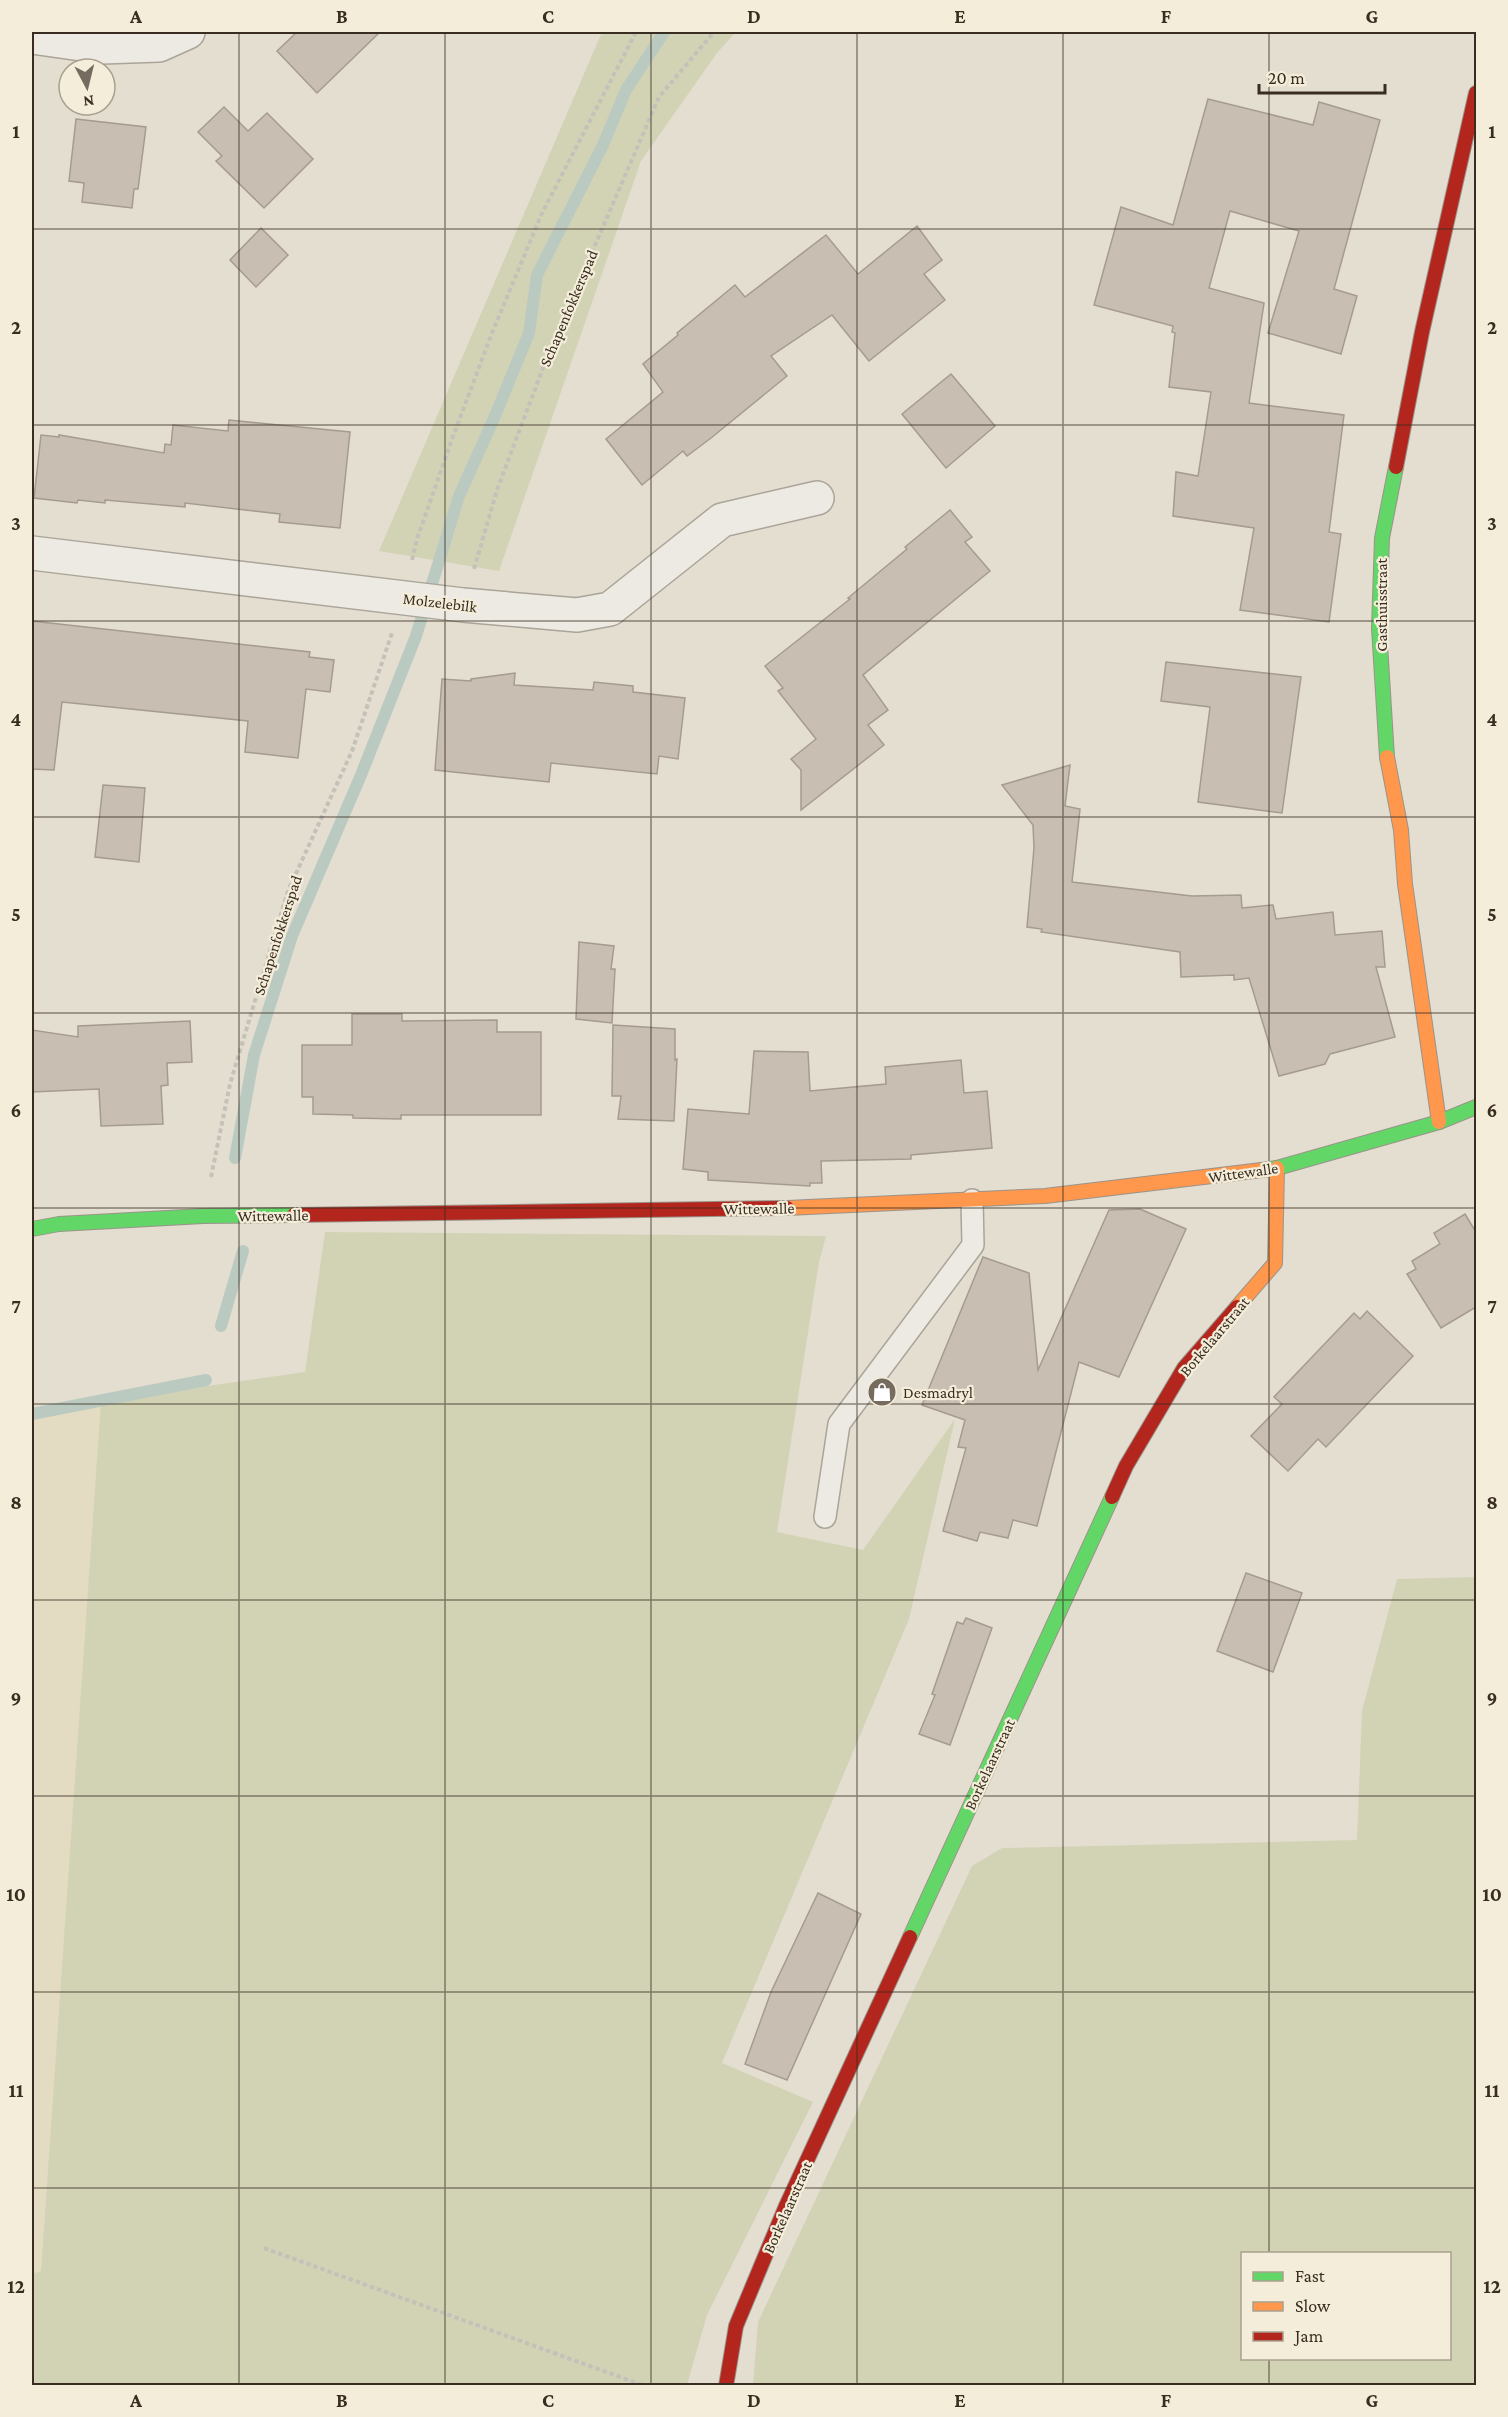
<svg xmlns="http://www.w3.org/2000/svg" width="1508" height="2417" font-family="'Crimson Pro',serif">
	<style>
		.farmland { fill: #e3dcc3 }
		.green { fill: #d2d3b5; fill-rule: evenodd }
		.lines { fill: none; stroke-linecap: round; stroke-linejoin: round }
		.stream { stroke: #bbcac1; stroke-width: 12 }
		.building { fill: #c8beb2; stroke: #a59b90; stroke-width: 1.5 }
		.lane-casing { stroke: #aaa499; stroke-width: 24 }
		.street-casing { stroke: #aaa499; stroke-width: 36 }
		.fast-casing { stroke: #9a938a; stroke-width: 16 }
		.slow-casing { stroke: #9a938a; stroke-width: 16 }
		.jam-casing { stroke: #9a938a; stroke-width: 16 }
		.path { stroke: #c5c1b9; stroke-width: 4; stroke-dasharray: 4.5 3; stroke-linecap: butt }
		.lane { stroke: #eceae2; stroke-width: 21 }
		.street { stroke: #eceae2; stroke-width: 33 }
		.fast { stroke: #63d668; stroke-width: 14 }
		.slow { stroke: #ff974d; stroke-width: 14 }
		.jam { stroke: #b3261e; stroke-width: 14 }
		.grid { fill: none; stroke: #392d21; stroke-width: 1.5; stroke-opacity: 0.55 }
		.labels { text-anchor: middle; stroke-width: 4.5; stroke-linejoin: round; paint-order: stroke }
		.street-label { font-size: 16px; fill: #392d21; stroke: #f4edd9 }
		.poi-label { font-size: 16px; fill: #392d21; stroke: #f4edd9; text-anchor: start }
		.neatline { fill: none; stroke: #392d21; stroke-width: 2 }
		.grid-label { font-size: 20px; text-anchor: middle; font-weight: bold; fill: #392d21 }
	</style>
	<rect width="100%" height="100%" fill="#e4ded1"/>
	<!-- farmland -->
	<path class="farmland" d="M 101,1401 L 41,2271 L 32,2274 L 32,1414 Z"/>
	<!-- green -->
	<g class="green">
		<path d="M 602,32 L 736,32 L 717,53 L 641,161 L 499,571 L 379,551 Z"/>
		<path d="M 325,1232 L 826,1236 L 819,1262 L 777,1532 L 863,1550 L 955,1419 L 909,1619 L 722,2063 L 813,2102 L 707,2315 L 687,2385 L 32,2385 L 32,2274 L 41,2271 L 101,1401 L 305,1372 Z"/>
		<path d="M 1476,1577 L 1476,2385 L 753,2385 L 758,2322 L 972,1866 L 1002,1848 L 1357,1840 L 1362,1711 L 1397,1579 ZM 1242,2254 L 1450,2254 L 1450,2358 L 1242,2358 Z"/>
	</g>
	<g class="lines">
		<!-- stream -->
		<g class="stream">
			<path d="M 235,1158 L 254,1055 L 292,936 L 361,775 L 416,636 L 459,496 L 495,416 L 529,333 L 537,275 L 603,145 L 626,90 L 664,32"/>
			<path d="M 221,1326 L 243,1251"/>
			<path d="M 32,1414 L 206,1380"/>
		</g>
	</g>
	<!-- building -->
	<g class="building">
		<path d="M 297,32 L 380,32 L 317,93 L 277,51 Z"/>
		<path d="M 1208,99 L 1313,125 L 1319,102 L 1380,120 L 1334,289 L 1357,296 L 1341,354 L 1268,333 L 1299,231 L 1230,211 L 1209,288 L 1264,303 L 1249,403 L 1344,415 L 1329,532 L 1341,534 L 1329,622 L 1240,610 L 1254,528 L 1173,516 L 1176,472 L 1198,476 L 1211,392 L 1169,387 L 1175,333 L 1172,332 L 1173,326 L 1094,305 L 1121,207 L 1173,225 Z"/>
		<path d="M 224,107 L 248,131 L 267,113 L 313,159 L 264,208 L 216,161 L 222,156 L 198,132 Z"/>
		<path d="M 76,119 L 146,127 L 138,189 L 134,189 L 132,208 L 82,202 L 84,183 L 69,181 Z"/>
		<path d="M 917,226 L 942,260 L 924,274 L 945,300 L 869,361 L 832,315 L 771,356 L 787,376 L 711,438 L 687,456 L 683,451 L 642,485 L 606,439 L 663,392 L 643,364 L 678,335 L 677,333 L 735,285 L 745,297 L 826,235 L 858,274 Z"/>
		<path d="M 261,228 L 288,255 L 256,287 L 230,260 Z"/>
		<path d="M 951,374 L 995,426 L 946,468 L 902,414 Z"/>
		<path d="M 229,420 L 350,432 L 340,528 L 279,522 L 280,514 L 185,503 L 185,507 L 105,500 L 105,503 L 78,500 L 77,503 L 34,498 L 41,435 L 59,437 L 59,435 L 164,453 L 165,444 L 171,445 L 173,425 L 228,431 Z"/>
		<path d="M 950,510 L 972,537 L 965,542 L 990,571 L 863,675 L 888,710 L 868,725 L 884,745 L 801,810 L 801,770 L 791,759 L 816,739 L 778,691 L 783,688 L 765,666 L 850,599 L 848,598 L 907,549 L 905,547 Z"/>
		<path d="M 32,621 L 310,652 L 309,657 L 334,660 L 330,692 L 306,689 L 298,758 L 245,752 L 248,721 L 62,702 L 54,770 L 32,769 Z"/>
		<path d="M 1166,662 L 1301,677 L 1282,813 L 1198,802 L 1210,707 L 1161,701 Z"/>
		<path d="M 515,673 L 514,685 L 593,690 L 594,682 L 633,686 L 633,692 L 685,698 L 678,759 L 659,756 L 657,774 L 551,763 L 549,782 L 435,770 L 442,679 L 471,681 L 471,679 Z"/>
		<path d="M 1070,765 L 1065,806 L 1080,809 L 1072,882 L 1192,896 L 1241,895 L 1242,908 L 1273,905 L 1276,919 L 1333,912 L 1335,935 L 1382,931 L 1385,967 L 1376,967 L 1395,1037 L 1330,1054 L 1325,1064 L 1279,1076 L 1249,978 L 1234,980 L 1234,975 L 1181,977 L 1180,952 L 1041,932 L 1042,929 L 1027,927 L 1034,848 L 1033,825 L 1002,785 Z"/>
		<path d="M 103,785 L 145,788 L 139,862 L 95,857 Z"/>
		<path d="M 579,942 L 614,946 L 611,969 L 615,969 L 612,1023 L 576,1019 Z"/>
		<path d="M 352,1014 L 402,1014 L 402,1021 L 497,1020 L 497,1032 L 541,1032 L 541,1115 L 401,1115 L 401,1119 L 353,1118 L 353,1115 L 313,1114 L 313,1097 L 302,1097 L 302,1045 L 352,1045 Z"/>
		<path d="M 190,1021 L 192,1062 L 167,1063 L 168,1085 L 161,1086 L 163,1124 L 101,1126 L 99,1089 L 32,1092 L 32,1030 L 78,1037 L 78,1026 Z"/>
		<path d="M 613,1025 L 675,1029 L 675,1060 L 677,1059 L 674,1121 L 618,1119 L 621,1096 L 612,1096 Z"/>
		<path d="M 754,1051 L 808,1052 L 810,1091 L 886,1084 L 885,1067 L 961,1060 L 964,1093 L 987,1091 L 992,1148 L 911,1155 L 911,1159 L 821,1161 L 822,1183 L 810,1183 L 810,1186 L 708,1180 L 708,1172 L 683,1169 L 688,1109 L 749,1114 Z"/>
		<path d="M 1140,1209 L 1186,1229 L 1119,1377 L 1079,1362 L 1037,1526 L 1013,1520 L 1008,1538 L 980,1532 L 977,1541 L 943,1531 L 966,1448 L 958,1447 L 965,1420 L 922,1405 L 983,1257 L 1029,1273 L 1038,1370 L 1109,1210 Z"/>
		<path d="M 1465,1214 L 1474,1229 L 1476,1228 L 1476,1307 L 1441,1328 L 1407,1274 L 1416,1269 L 1412,1261 L 1440,1244 L 1434,1233 Z"/>
		<path d="M 1367,1311 L 1413,1356 L 1326,1447 L 1318,1439 L 1288,1471 L 1251,1436 L 1282,1404 L 1274,1397 L 1354,1313 L 1360,1319 Z"/>
		<path d="M 1246,1573 L 1302,1593 L 1273,1672 L 1217,1651 Z"/>
		<path d="M 966,1618 L 992,1628 L 950,1745 L 919,1734 L 935,1695 L 932,1694 L 957,1622 L 963,1624 Z"/>
		<path d="M 818,1893 L 861,1914 L 787,2080 L 745,2064 L 771,1992 Z"/>
	</g>
	<g class="lines">
		<!-- lane casing -->
		<g class="lane-casing">
			<path id="lane" d="M 825,1517 L 839,1424 L 973,1245 L 972,1200"/>
		</g>
		<!-- street casing -->
		<g class="street-casing">
			<g id="street">
				<path d="M 32,37 L 102,47 L 159,45 L 188,32"/>
				<path d="M 32,553 L 463,605 L 577,615 L 610,609 L 722,520 L 817,498"/>
			</g>
		</g>
		<!-- fast casing -->
		<g class="fast-casing">
			<g id="fast">
				<path d="M 1387,757 L 1379,628 L 1382,538 L 1396,467"/>
				<path d="M 1262,1170 L 1277,1168 L 1439,1122 L 1476,1107"/>
				<path d="M 32,1229 L 59,1224 L 203,1216 L 294,1215"/>
				<path d="M 910,1937 L 1112,1497"/>
			</g>
		</g>
		<!-- slow casing -->
		<g class="slow-casing">
			<g id="slow">
				<path d="M 1387,757 L 1401,830 L 1405,884 L 1439,1122"/>
				<path d="M 787,1208 L 1045,1196 L 1262,1170"/>
				<path d="M 1237,1307 L 1275,1263 L 1277,1168"/>
			</g>
		</g>
		<!-- jam casing -->
		<g class="jam-casing">
			<g id="jam">
				<path d="M 1396,467 L 1422,332 L 1476,93"/>
				<path d="M 294,1215 L 787,1208"/>
				<path d="M 1112,1497 L 1126,1466 L 1184,1368 L 1237,1307"/>
				<path d="M 726,2386 L 736,2326 L 786,2206 L 910,1937"/>
			</g>
		</g>
		<!-- path -->
		<g class="path">
			<path d="M 412,560 L 417,539 L 452,439 L 492,333 L 542,213 L 636,32"/>
			<path d="M 474,569 L 497,490 L 549,352 L 659,97 L 714,32"/>
			<path d="M 211,1177 L 230,1084 L 288,891 L 352,751 L 392,633"/>
			<path d="M 264,2248 L 645,2386"/>
		</g>
		<!-- lane -->
		<use href="#lane" class="lane"/>
		<!-- street -->
		<use href="#street" class="street"/>
		<!-- fast -->
		<use href="#fast" class="fast"/>
		<!-- slow -->
		<use href="#slow" class="slow"/>
		<!-- jam -->
		<use href="#jam" class="jam"/>
	</g>
	<!-- grid -->
	<path class="grid" d="M 239,32 L 239,2386M 445,32 L 445,2386M 651,32 L 651,2386M 857,32 L 857,2386M 1063,32 L 1063,2386M 1269,32 L 1269,2254M 32,229 L 1476,229M 32,425 L 1476,425M 32,621 L 1476,621M 32,817 L 1476,817M 32,1013 L 1476,1013M 32,1208 L 1476,1208M 32,1404 L 1476,1404M 32,1600 L 1476,1600M 32,1796 L 1476,1796M 32,1992 L 1476,1992M 32,2188 L 1476,2188M 1269,2358 L 1269,2386"/>
	<!-- icons -->
	<defs>
		<g id="shop-disc" transform="scale(1.5)"><circle r="9.5" fill="#756b5f" stroke="#f4edd9"/><path d="M-5-2.5h2.3a2.7 3.5 0 0 1 5.4 0H5L5.5 6h-11ZM-1.5-2.5h3a1.5 2.3 0 0 0-3 0Z" fill="#fff"/></g>
	</defs>
	<g fill-rule="evenodd">
		<use href="#shop-disc" x="882" y="1392"/>
	</g>
	<g class="labels">
		<!-- street labels -->
		<g class="street-label">
			<text transform="translate(568 308) rotate(-67)" y="6">Schapenfokkerspad</text>
			<text transform="translate(440 602) rotate(7)" y="6">Molzelebilk</text>
			<text transform="translate(1381 605) rotate(-90)" y="6">Gasthuisstraat</text>
			<text transform="translate(277 935) rotate(-72)" y="6">Schapenfokkerspad</text>
			<text transform="translate(1243 1172) rotate(-8)" y="6">Wittewalle</text>
			<text transform="translate(759 1208) rotate(-1)" y="6">Wittewalle</text>
			<text transform="translate(273 1215) rotate(-1)" y="6">Wittewalle</text>
			<text transform="translate(1214 1336) rotate(-50)" y="6">Borkelaarstraat</text>
			<text transform="translate(989 1764) rotate(-65)" y="6">Borkelaarstraat</text>
			<text transform="translate(787 2207) rotate(-66)" y="6">Borkelaarstraat</text>
		</g>
		<!-- poi labels -->
		<g class="poi-label">
			<text x="903" y="1398">Desmadryl</text>
		</g>
	</g>
	<!-- border -->
	<rect width="1508" height="2417" fill="none" stroke="#f4edd9" stroke-width="66"/>
	<!-- legend -->
	<rect x="1241" y="2252" width="210" height="108" fill="#f4edd9" stroke="#a9a08f" stroke-width="1.5"/>
	<rect x="1253" y="2272" width="30" height="9" fill="#63d668" stroke="#a9a08f" stroke-width="1.5"/>
	<text x="1295" y="2282" font-size="18" fill="#392d21">Fast</text>
	<rect x="1253" y="2302" width="30" height="9" fill="#ff974d" stroke="#a9a08f" stroke-width="1.5"/>
	<text x="1295" y="2312" font-size="18" fill="#392d21">Slow</text>
	<rect x="1253" y="2332" width="30" height="9" fill="#b3261e" stroke="#a9a08f" stroke-width="1.5"/>
	<text x="1295" y="2342" font-size="18" fill="#392d21">Jam</text>
	<!-- north arrow -->
	<g transform="translate(87 87) rotate(173)"><circle r="28" fill="#f4edd9" stroke="#a9a08f" stroke-width="1.5"/>
	<path d="M0-4.5L10 22L0 15L-10 22Z" fill="#756b5f"/>
	<text y="-9" font-size="16" font-weight="bold" text-anchor="middle" fill="#392d21">N</text>
	</g>
	<!-- scale -->
	<path d="M1259 84v9h126v-9" fill="none" stroke="#392d21" stroke-width="3"/>
	<text x="1268" y="84" font-size="18" fill="#392d21" stroke="#f4edd9" stroke-width="4.5" paint-order="stroke">20 m</text>
	<rect x="33" y="33" width="1442" height="2351" class="neatline"/>
	<g class="grid-label">
		<text x="136" y="23">A</text>
		<text x="342" y="23">B</text>
		<text x="548" y="23">C</text>
		<text x="754" y="23">D</text>
		<text x="960" y="23">E</text>
		<text x="1166" y="23">F</text>
		<text x="1372" y="23">G</text>
		<text x="16" y="138">1</text>
		<text x="1492" y="138">1</text>
		<text x="16" y="334">2</text>
		<text x="1492" y="334">2</text>
		<text x="16" y="530">3</text>
		<text x="1492" y="530">3</text>
		<text x="16" y="726">4</text>
		<text x="1492" y="726">4</text>
		<text x="16" y="921">5</text>
		<text x="1492" y="921">5</text>
		<text x="16" y="1117">6</text>
		<text x="1492" y="1117">6</text>
		<text x="16" y="1313">7</text>
		<text x="1492" y="1313">7</text>
		<text x="16" y="1509">8</text>
		<text x="1492" y="1509">8</text>
		<text x="16" y="1705">9</text>
		<text x="1492" y="1705">9</text>
		<text x="16" y="1901">10</text>
		<text x="1492" y="1901">10</text>
		<text x="16" y="2097">11</text>
		<text x="1492" y="2097">11</text>
		<text x="16" y="2293">12</text>
		<text x="1492" y="2293">12</text>
		<text x="136" y="2407">A</text>
		<text x="342" y="2407">B</text>
		<text x="548" y="2407">C</text>
		<text x="754" y="2407">D</text>
		<text x="960" y="2407">E</text>
		<text x="1166" y="2407">F</text>
		<text x="1372" y="2407">G</text>
	</g>
</svg>
